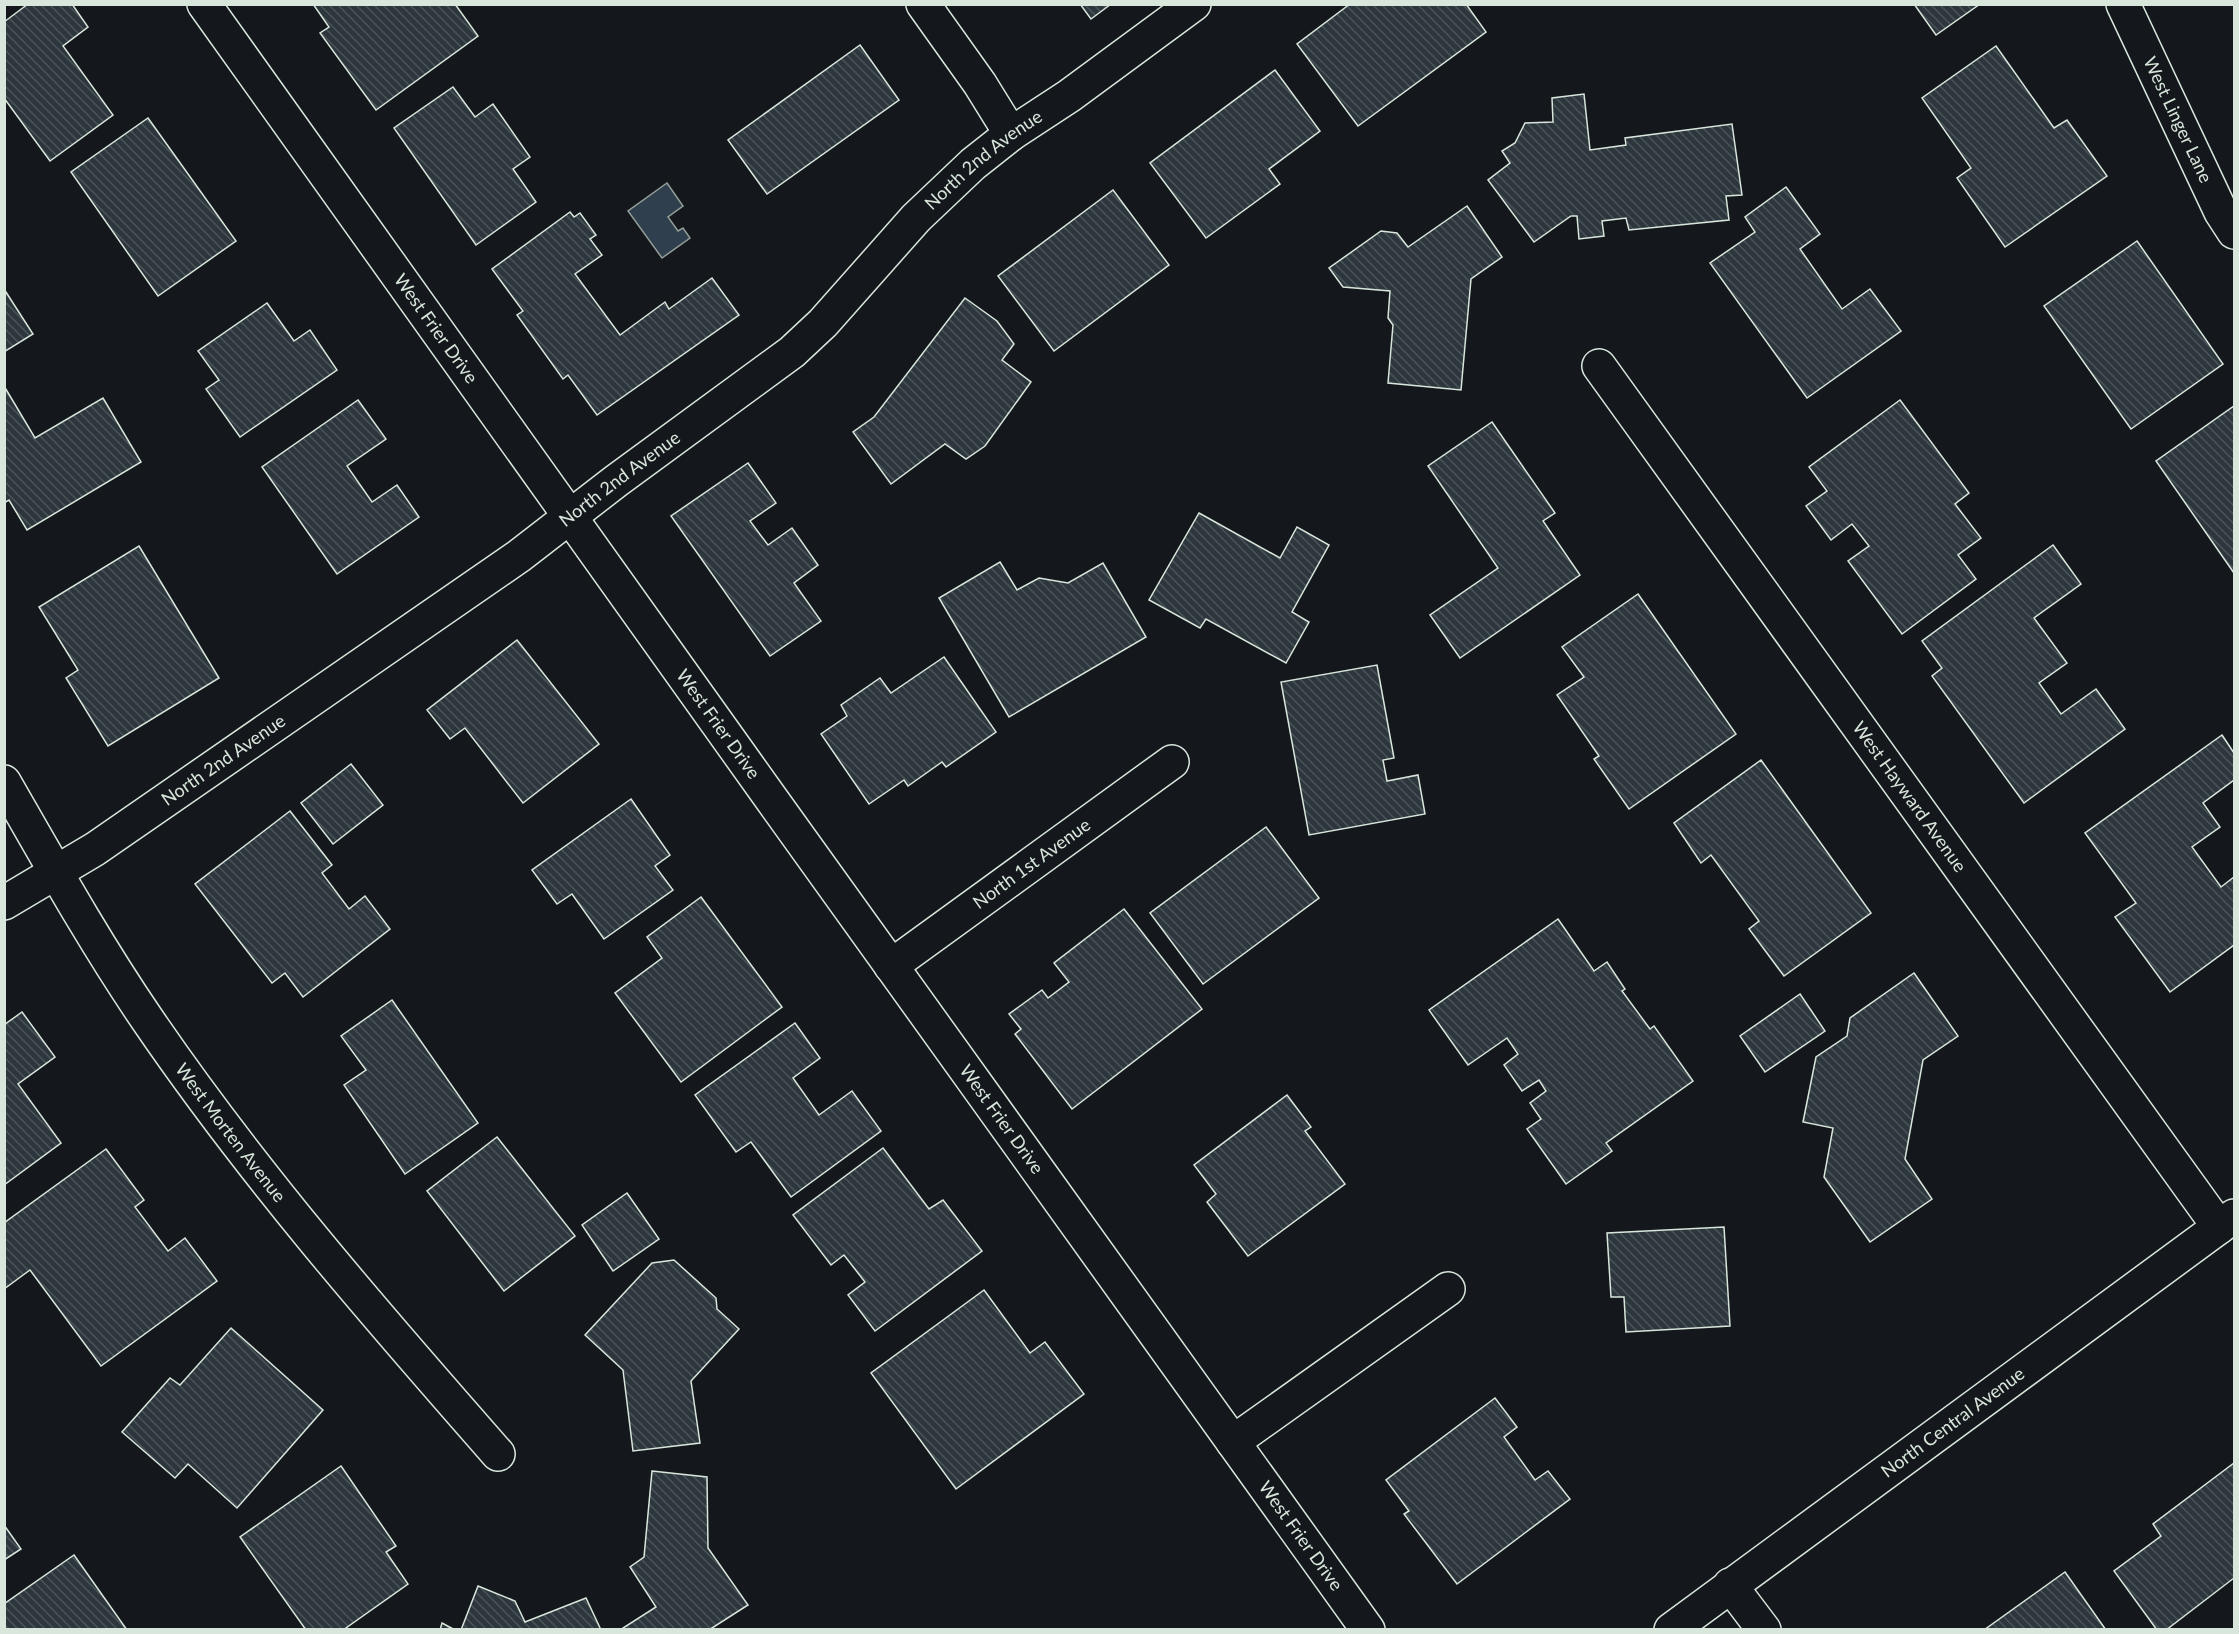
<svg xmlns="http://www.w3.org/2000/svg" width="2239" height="1634" font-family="Lato,sans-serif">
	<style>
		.water { fill: #2f3f4d; stroke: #939e99; stroke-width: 1.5 }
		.building { fill: url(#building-back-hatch); stroke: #d8e6dc; stroke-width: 1.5 }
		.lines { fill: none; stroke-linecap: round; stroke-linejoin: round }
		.minor-casing { stroke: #d8e6dc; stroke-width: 36 }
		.major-casing { stroke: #d8e6dc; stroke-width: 36 }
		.minor { stroke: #14181c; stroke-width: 33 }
		.major { stroke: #14181c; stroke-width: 33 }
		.labels { text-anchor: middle; stroke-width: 4.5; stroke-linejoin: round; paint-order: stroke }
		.street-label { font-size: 18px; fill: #d8e6dc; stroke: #14181c }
	</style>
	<defs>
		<pattern id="building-back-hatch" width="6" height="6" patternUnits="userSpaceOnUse" patternTransform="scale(1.5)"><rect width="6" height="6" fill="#2c363c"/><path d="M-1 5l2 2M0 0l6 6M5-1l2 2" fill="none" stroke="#4a5358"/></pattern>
	</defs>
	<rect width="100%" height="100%" fill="#14181c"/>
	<!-- water -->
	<path class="water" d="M 667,183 L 683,206 L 668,217 L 678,231 L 683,228 L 690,238 L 662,258 L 628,211 Z"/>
	<!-- building -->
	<g class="building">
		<path d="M 28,4 L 72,4 L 88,27 L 63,46 L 113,115 L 50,161 L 4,98 L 4,22 Z"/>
		<path d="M 313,4 L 455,4 L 478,36 L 376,110 L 320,33 L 329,27 Z"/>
		<path d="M 1080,4 L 1111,4 L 1091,19 Z"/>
		<path d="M 1350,4 L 1466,4 L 1486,32 L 1358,126 L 1297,44 Z"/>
		<path d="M 1914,4 L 1980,4 L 1936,35 Z"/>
		<path d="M 860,45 L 899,100 L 767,194 L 728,140 Z"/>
		<path d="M 1996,46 L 2054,128 L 2067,120 L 2107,176 L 2005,247 L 1957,178 L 1971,168 L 1922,98 Z"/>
		<path d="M 1275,70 L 1320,131 L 1269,169 L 1280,184 L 1206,238 L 1150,163 Z"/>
		<path d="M 453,87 L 475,117 L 493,104 L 530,157 L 513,169 L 536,202 L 476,245 L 394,128 Z"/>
		<path d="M 1584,94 L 1590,150 L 1626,145 L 1625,138 L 1732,124 L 1742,195 L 1726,196 L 1729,220 L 1629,230 L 1626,218 L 1602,221 L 1604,236 L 1579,239 L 1577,216 L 1571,216 L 1534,242 L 1488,180 L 1510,163 L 1502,151 L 1515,143 L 1525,123 L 1553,122 L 1552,98 Z"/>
		<path d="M 148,118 L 236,241 L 158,296 L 71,172 Z"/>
		<path d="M 1786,187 L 1820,234 L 1800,249 L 1842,309 L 1870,289 L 1901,331 L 1807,398 L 1710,263 L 1755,232 L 1745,217 Z"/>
		<path d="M 1113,190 L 1169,265 L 1054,351 L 998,276 Z"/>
		<path d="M 1467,206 L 1502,257 L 1471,279 L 1461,390 L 1388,383 L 1393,325 L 1388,318 L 1390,291 L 1343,287 L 1329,268 L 1381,231 L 1397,233 L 1408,247 Z"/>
		<path d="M 570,212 L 574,217 L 580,213 L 596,235 L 590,239 L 602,255 L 575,274 L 620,335 L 665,302 L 669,309 L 712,278 L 739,315 L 597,415 L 568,375 L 563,379 L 517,315 L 523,311 L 492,269 Z"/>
		<path d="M 2137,241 L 2223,364 L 2131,429 L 2044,306 Z"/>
		<path d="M 4,289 L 33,334 L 4,352 Z"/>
		<path d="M 965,298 L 997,321 L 1014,344 L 1002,360 L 1031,382 L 985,446 L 966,459 L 945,444 L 891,484 L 853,432 L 874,417 Z"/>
		<path d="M 267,303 L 294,341 L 310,330 L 337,370 L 240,437 L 206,389 L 219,380 L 198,351 Z"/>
		<path d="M 4,386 L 35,438 L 103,398 L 141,462 L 27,530 L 9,500 L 4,503 Z"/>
		<path d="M 358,400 L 386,439 L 347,466 L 372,502 L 397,485 L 419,517 L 337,574 L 262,467 Z"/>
		<path d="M 1900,400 L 1969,493 L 1955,504 L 1981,538 L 1958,555 L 1976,579 L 1902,634 L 1848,561 L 1869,546 L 1852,524 L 1831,540 L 1806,506 L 1827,491 L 1809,467 Z"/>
		<path d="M 2234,406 L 2234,573 L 2156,461 Z"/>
		<path d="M 1492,422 L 1555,513 L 1543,521 L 1580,575 L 1460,658 L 1430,615 L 1498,568 L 1428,466 Z"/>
		<path d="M 748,463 L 776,503 L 750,521 L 768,545 L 792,528 L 818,565 L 794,583 L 821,621 L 770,656 L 671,516 Z"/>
		<path d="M 1199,513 L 1280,558 L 1297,527 L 1329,545 L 1292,612 L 1309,622 L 1286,663 L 1206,619 L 1200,628 L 1149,600 Z"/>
		<path d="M 2053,545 L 2081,584 L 2034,618 L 2067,663 L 2039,683 L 2061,714 L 2096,689 L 2125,729 L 2024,803 L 1932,676 L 1942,668 L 1922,641 Z"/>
		<path d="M 139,546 L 219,678 L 108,746 L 66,678 L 78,670 L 39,607 Z"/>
		<path d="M 1000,562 L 1017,590 L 1039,578 L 1068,583 L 1103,563 L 1146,637 L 1009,717 L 939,598 Z"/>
		<path d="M 1638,594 L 1736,734 L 1629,809 L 1594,759 L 1599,756 L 1557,695 L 1584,677 L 1562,647 Z"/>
		<path d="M 517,640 L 599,744 L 523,803 L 465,728 L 450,739 L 427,710 Z"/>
		<path d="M 944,657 L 996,732 L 946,767 L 942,762 L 908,786 L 904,780 L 869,804 L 821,734 L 847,716 L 841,705 L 880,678 L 891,693 Z"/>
		<path d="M 1377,665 L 1394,758 L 1383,760 L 1387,781 L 1418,775 L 1425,814 L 1309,835 L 1281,682 Z"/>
		<path d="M 2222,735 L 2234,753 L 2234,780 L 2203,803 L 2220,827 L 2192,847 L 2221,887 L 2234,877 L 2234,945 L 2170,992 L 2115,917 L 2136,903 L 2085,833 Z"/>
		<path d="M 1761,760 L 1871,913 L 1784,976 L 1749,929 L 1759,921 L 1711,855 L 1701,863 L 1674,823 Z"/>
		<path d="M 351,764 L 383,805 L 333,844 L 301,803 Z"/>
		<path d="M 631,799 L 670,855 L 655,866 L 673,890 L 604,939 L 572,894 L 557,904 L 532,870 Z"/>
		<path d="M 290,811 L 332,865 L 322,873 L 349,909 L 365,896 L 390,929 L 303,997 L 285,973 L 272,983 L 195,884 Z"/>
		<path d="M 1266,827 L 1319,898 L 1203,984 L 1150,913 Z"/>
		<path d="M 701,897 L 782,1007 L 681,1082 L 615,993 L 662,958 L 647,937 Z"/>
		<path d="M 1124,909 L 1202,1009 L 1072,1109 L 1015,1034 L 1021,1029 L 1009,1014 L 1042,990 L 1048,998 L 1069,982 L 1054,963 Z"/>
		<path d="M 1558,919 L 1594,971 L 1607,962 L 1625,989 L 1622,991 L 1650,1029 L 1654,1026 L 1693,1081 L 1606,1143 L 1612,1151 L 1566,1184 L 1527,1129 L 1541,1119 L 1530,1103 L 1546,1091 L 1539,1080 L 1522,1091 L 1504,1065 L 1518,1054 L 1507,1038 L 1468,1065 L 1429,1010 Z"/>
		<path d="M 1914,973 L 1958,1036 L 1923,1060 L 1905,1159 L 1932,1199 L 1870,1242 L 1824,1177 L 1833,1128 L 1803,1122 L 1816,1057 L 1847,1036 L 1850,1018 Z"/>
		<path d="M 1800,994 L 1825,1031 L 1765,1072 L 1740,1036 Z"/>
		<path d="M 392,1000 L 478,1123 L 405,1174 L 344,1085 L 366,1070 L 341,1036 Z"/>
		<path d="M 22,1012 L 55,1057 L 18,1084 L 61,1143 L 4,1185 L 4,1025 Z"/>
		<path d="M 795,1023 L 820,1058 L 793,1078 L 819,1115 L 852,1091 L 881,1131 L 791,1197 L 751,1142 L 736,1152 L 695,1095 Z"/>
		<path d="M 1287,1095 L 1311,1127 L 1305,1131 L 1345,1184 L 1248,1256 L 1207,1202 L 1216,1194 L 1194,1165 Z"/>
		<path d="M 497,1137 L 575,1236 L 504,1291 L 427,1191 Z"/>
		<path d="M 883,1148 L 929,1209 L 943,1200 L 982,1251 L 875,1331 L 848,1295 L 865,1282 L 844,1255 L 831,1265 L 793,1215 Z"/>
		<path d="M 106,1149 L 144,1200 L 135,1207 L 168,1251 L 185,1238 L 217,1281 L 101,1366 L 30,1270 L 4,1289 L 4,1223 Z"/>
		<path d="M 627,1193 L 659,1239 L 613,1271 L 582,1225 Z"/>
		<path d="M 1724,1227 L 1730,1326 L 1626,1332 L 1624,1297 L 1611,1297 L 1607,1233 Z"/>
		<path d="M 674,1260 L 716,1298 L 717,1309 L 739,1329 L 691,1381 L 700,1443 L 633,1451 L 623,1370 L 585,1335 L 652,1263 Z"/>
		<path d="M 984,1290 L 1030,1353 L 1045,1342 L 1084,1394 L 956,1489 L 871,1373 Z"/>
		<path d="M 231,1328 L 323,1410 L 237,1508 L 188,1464 L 175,1478 L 122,1432 L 170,1378 L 180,1385 Z"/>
		<path d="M 1495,1398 L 1517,1427 L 1504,1437 L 1535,1480 L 1548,1471 L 1570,1499 L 1457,1584 L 1404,1514 L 1409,1511 L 1386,1480 Z"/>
		<path d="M 2234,1463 L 2234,1578 L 2166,1630 L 2157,1630 L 2114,1571 L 2161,1536 L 2153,1524 Z"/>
		<path d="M 341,1466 L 396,1546 L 386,1552 L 408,1584 L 343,1630 L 306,1630 L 240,1537 Z"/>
		<path d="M 652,1471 L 707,1477 L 708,1548 L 748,1605 L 709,1630 L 624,1630 L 623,1628 L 656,1607 L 630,1567 L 644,1557 Z"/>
		<path d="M 4,1525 L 21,1549 L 4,1560 Z"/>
		<path d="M 74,1555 L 127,1630 L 4,1630 L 4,1604 Z"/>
		<path d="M 2065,1572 L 2106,1630 L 1984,1630 Z"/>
		<path d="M 478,1586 L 515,1601 L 525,1622 L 586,1598 L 601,1630 L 461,1630 Z"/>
		<path d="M 442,1623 L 455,1630 L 440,1630 Z"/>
	</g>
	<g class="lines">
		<!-- minor casing -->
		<g class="minor-casing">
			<g id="minor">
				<path id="s1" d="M 204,4 L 770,797 L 1368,1630"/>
				<path d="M 923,4 L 980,84 L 1011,134"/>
				<path id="s2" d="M 2123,4 L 2221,212 L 2234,232"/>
				<path id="s3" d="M 1599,366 L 2219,1227"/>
				<path id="s4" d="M 4,782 C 50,862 95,943 147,1019 C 252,1173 375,1314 498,1454"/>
				<path id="s5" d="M 4,903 L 95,849 L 519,556 L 616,481 L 792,352 L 823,323 L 916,218 L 973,164 L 1011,134 L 1069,96 L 1194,4"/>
				<path id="s6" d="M 891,966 L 1172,762"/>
				<path d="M 1233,1442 L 1448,1289"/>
				<path d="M 1730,1585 L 1764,1630"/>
			</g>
		</g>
		<!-- major casing -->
		<g class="major-casing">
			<g id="major">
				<path id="s7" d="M 1671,1630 L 2234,1216"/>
			</g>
		</g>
		<!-- minor -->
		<use href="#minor" class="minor"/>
		<!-- major -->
		<use href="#major" class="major"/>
	</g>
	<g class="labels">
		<!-- street labels -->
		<g class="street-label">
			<text dy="6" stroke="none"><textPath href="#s2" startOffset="128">West Linger Lane</textPath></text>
			<text dy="6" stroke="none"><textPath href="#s5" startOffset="1234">North 2nd Avenue</textPath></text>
			<text dy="6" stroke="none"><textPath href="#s1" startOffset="399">West Frier Drive</textPath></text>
			<text dy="6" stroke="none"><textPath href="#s5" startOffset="748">North 2nd Avenue</textPath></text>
			<text dy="6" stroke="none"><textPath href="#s1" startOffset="885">West Frier Drive</textPath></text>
			<text dy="6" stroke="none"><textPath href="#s5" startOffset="262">North 2nd Avenue</textPath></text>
			<text dy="6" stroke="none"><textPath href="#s3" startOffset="531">West Hayward Avenue</textPath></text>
			<text dy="6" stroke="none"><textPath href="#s6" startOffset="174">North 1st Avenue</textPath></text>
			<text dy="6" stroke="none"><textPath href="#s1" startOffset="1371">West Frier Drive</textPath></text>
			<text dy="6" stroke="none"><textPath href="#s4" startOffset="418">West Morten Avenue</textPath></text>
			<text dy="6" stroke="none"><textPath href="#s7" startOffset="350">North Central Avenue</textPath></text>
			<text dy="6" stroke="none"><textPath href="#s1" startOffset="1884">West Frier Drive</textPath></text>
		</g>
	</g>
	<!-- border -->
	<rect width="2239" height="1634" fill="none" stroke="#d8e6dc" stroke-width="12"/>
</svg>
